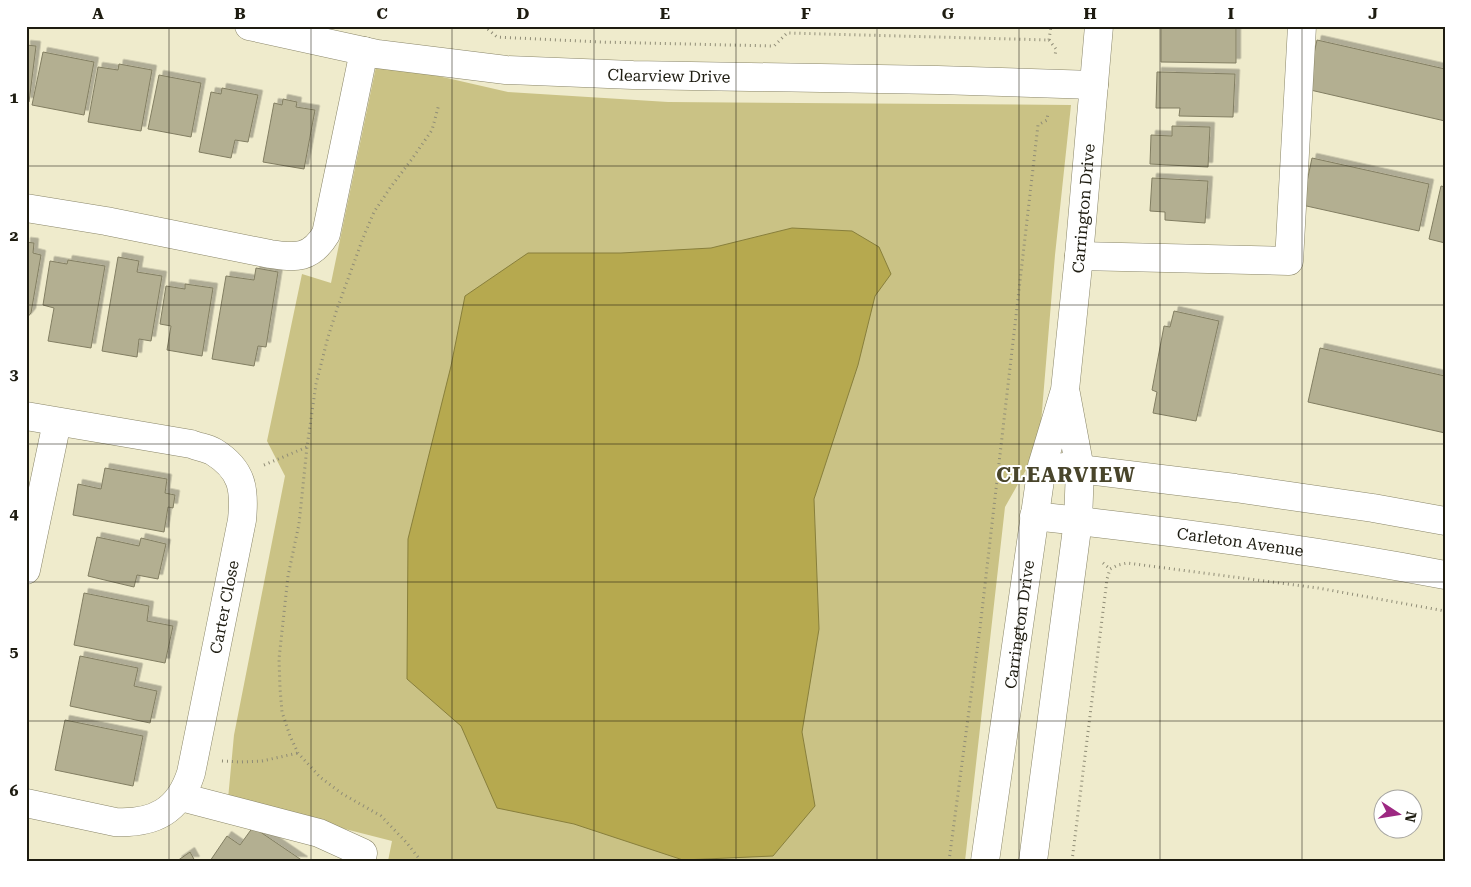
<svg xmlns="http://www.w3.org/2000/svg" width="1471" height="887" font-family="'Roboto Serif',serif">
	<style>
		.green { fill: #cac285 }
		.water { fill: #b6a94f; stroke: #887f3c }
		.building { fill: #b3af91; stroke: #827e62; filter: url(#shadow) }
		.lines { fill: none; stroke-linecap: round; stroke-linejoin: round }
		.minor-casing { stroke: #8a8669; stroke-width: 29 }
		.path { stroke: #8f8c76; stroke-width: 3; stroke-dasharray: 1 4; stroke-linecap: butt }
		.minor { stroke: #fff; stroke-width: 28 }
		.grid { fill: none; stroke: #1e1c11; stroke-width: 1; stroke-opacity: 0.55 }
		.labels { text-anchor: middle; stroke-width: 4; stroke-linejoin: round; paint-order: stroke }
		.street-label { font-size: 16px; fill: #1e1c11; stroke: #fff }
		.district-label { font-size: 21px; font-weight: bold; letter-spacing: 1px; fill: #49452b; stroke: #fff }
		.neatline { fill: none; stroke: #1e1c11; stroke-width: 2 }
		.grid-label { font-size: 16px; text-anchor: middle; font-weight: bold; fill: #1e1c11 }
	</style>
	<defs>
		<filter id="shadow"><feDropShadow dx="4.5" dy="-4.5" stdDeviation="0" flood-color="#0004"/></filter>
	</defs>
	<rect width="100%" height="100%" fill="#efebcc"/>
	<!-- green -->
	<path class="green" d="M 377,62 L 508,92 L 668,102 L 1071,105 L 1055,255 L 1039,447 L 1005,507 L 965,861 L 388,861 L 392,841 L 228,799 L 234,735 L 285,476 L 267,441 L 302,274 L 331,283 Z"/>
	<!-- water -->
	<path class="water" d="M 792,228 L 852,231 L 879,247 L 891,274 L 875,296 L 858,365 L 814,499 L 819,629 L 802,732 L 815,806 L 773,856 L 683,860 L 574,824 L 497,808 L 461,726 L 407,679 L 408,539 L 451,366 L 465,296 L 528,253 L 621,253 L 711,248 Z"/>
	<!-- building -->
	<g class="building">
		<path d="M 1161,26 L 1236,26 L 1236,63 L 1161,62 Z"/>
		<path d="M 1317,40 L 1445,69 L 1445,121 L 1306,89 Z"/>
		<path d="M 26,45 L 36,46 L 29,102 L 26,102 Z"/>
		<path d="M 43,52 L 94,62 L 84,115 L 32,105 Z"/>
		<path d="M 119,64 L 152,70 L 141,131 L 88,122 L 98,67 L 118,70 Z"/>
		<path d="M 1157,72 L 1235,74 L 1233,117 L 1179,116 L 1180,108 L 1156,108 Z"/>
		<path d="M 159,75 L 201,83 L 191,137 L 148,129 Z"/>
		<path d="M 222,88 L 258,95 L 248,142 L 235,140 L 231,158 L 199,152 L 211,92 L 221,94 Z"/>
		<path d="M 283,99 L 297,102 L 296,107 L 315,110 L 304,169 L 263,162 L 274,103 L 282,105 Z"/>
		<path d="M 1172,126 L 1210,127 L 1208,167 L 1150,164 L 1151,135 L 1172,136 Z"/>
		<path d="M 1312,158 L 1429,184 L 1419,231 L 1302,205 Z"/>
		<path d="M 1152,178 L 1208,181 L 1205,223 L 1165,220 L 1165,212 L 1150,211 Z"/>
		<path d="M 1441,186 L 1445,187 L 1445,243 L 1429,239 Z"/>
		<path d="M 26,242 L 34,243 L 33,253 L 41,255 L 31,313 L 26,319 Z"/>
		<path d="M 118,257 L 139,261 L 137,272 L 162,276 L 151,341 L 139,339 L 137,357 L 102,351 Z"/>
		<path d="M 68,260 L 105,266 L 91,348 L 48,341 L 54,308 L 43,305 L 50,261 L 67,264 Z"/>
		<path d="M 256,268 L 278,272 L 266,347 L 258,346 L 254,366 L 212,359 L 226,276 L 254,280 Z"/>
		<path d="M 185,284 L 213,288 L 202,356 L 167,350 L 171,326 L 160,324 L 166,286 L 185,289 Z"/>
		<path d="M 1174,311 L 1219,321 L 1196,421 L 1153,413 L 1157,392 L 1152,390 L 1164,326 L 1170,327 Z"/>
		<path d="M 1320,348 L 1445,376 L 1445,433 L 1308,402 Z"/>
		<path d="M 105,468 L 167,479 L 165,493 L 175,495 L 173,508 L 168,507 L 164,532 L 73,515 L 78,484 L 101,489 Z"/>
		<path d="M 97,537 L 139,546 L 141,538 L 166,544 L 158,579 L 137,575 L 134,587 L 88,576 Z"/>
		<path d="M 84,593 L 149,606 L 147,621 L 173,626 L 165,663 L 74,645 Z"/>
		<path d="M 80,656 L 138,668 L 134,686 L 157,691 L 150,723 L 70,706 Z"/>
		<path d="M 65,720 L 143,736 L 133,786 L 55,770 Z"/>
		<path d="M 253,827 L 303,861 L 210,861 L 227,836 L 240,845 Z"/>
		<path d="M 190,852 L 195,861 L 177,861 Z"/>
	</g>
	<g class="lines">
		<!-- minor casing -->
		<g class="minor-casing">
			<g id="minor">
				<path id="s1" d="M 249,26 L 377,54 L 506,70 L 633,75 L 938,80 L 1094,85"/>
				<path d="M 26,208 L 106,221 L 270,254 C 296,258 311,259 326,234 L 364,51"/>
				<path d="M 1079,256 L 1289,261 L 1302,26"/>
				<path d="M 26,416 L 191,444 C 198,447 207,448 214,452 C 243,470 245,490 242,520 L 191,773 C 179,811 154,824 115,822 L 26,803"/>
				<path d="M 1063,467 L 1235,488 L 1373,508 L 1445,521"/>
				<path id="s2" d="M 1034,516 C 1172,531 1309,549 1445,575"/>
				<path d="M 26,570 L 57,422"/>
				<path d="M 181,797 L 319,833 L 363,853 L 361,861"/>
				<path id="s3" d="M 985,861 L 1042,466 L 1065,390 L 1079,256 L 1099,26"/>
				<path d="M 1033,861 L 1078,521 L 1080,469 L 1066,394"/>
			</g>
		</g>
		<!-- path -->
		<g class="path">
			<path d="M 484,26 L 497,37 L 599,42 L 774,46 L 787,33 L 1049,40 L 1051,26"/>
			<path d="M 1049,40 L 1056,49 L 1055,56"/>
			<path d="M 264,465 L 307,447"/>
			<path d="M 1103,563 L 1110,569"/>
			<path d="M 222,761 L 240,762 L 262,761 L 298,753"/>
			<path d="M 421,861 L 407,843 L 381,816 L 341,793 L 320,777 L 298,753 L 290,736 L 282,712 L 280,688 L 279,659 L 288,576 L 299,524 L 307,447 L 316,384 L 328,337 L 337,309 L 363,238 L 374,212 L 390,188 L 412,159 L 432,130 L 439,104"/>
			<path d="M 949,861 L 980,628 L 1038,125 L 1047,120 L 1048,112"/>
			<path d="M 1072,861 L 1107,579 L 1110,569 L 1118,565 L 1127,563 L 1318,588 L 1445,611"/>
		</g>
		<!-- minor -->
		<use href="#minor" class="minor"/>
	</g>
	<!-- grid -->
	<path class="grid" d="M 169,26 L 169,861M 311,26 L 311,861M 452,26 L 452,861M 594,26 L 594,861M 736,26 L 736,861M 877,26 L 877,861M 1019,26 L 1019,861M 1160,26 L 1160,861M 1302,26 L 1302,861M 26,166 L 1445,166M 26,305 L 1445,305M 26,444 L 1445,444M 26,582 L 1445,582M 26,721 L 1445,721"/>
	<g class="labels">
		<!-- street labels -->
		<g class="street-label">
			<text dy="6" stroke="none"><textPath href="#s1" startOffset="424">Clearview Drive</textPath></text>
			<text dy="6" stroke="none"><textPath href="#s3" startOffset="661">Carrington Drive</textPath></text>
			<text dy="6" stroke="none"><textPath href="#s2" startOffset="208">Carleton Avenue</textPath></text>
			<text transform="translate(224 607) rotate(-79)" y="6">Carter Close</text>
			<text dy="6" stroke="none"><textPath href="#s3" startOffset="239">Carrington Drive</textPath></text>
		</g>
		<!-- district labels -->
		<g class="district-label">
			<text x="1066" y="482">CLEARVIEW</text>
		</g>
	</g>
	<!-- border -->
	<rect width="1471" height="887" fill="none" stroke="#ffffff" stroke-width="55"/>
	<!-- north arrow -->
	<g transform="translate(1398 814) rotate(102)"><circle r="24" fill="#ffffff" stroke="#a5a4a0"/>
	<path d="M0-4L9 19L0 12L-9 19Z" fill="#9d2882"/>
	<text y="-8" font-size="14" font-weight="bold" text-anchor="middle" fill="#1e1c11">N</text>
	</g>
	<rect x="28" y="28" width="1416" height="832" class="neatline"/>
	<g class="grid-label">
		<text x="98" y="19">A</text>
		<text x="240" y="19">B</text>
		<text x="382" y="19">C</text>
		<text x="523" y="19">D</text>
		<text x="665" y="19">E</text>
		<text x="806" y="19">F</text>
		<text x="948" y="19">G</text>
		<text x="1090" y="19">H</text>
		<text x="1231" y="19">I</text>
		<text x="1373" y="19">J</text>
		<text x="14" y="103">1</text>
		<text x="14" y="241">2</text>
		<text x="14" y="380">3</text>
		<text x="14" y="519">4</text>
		<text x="14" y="657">5</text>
		<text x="14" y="796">6</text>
	</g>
</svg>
